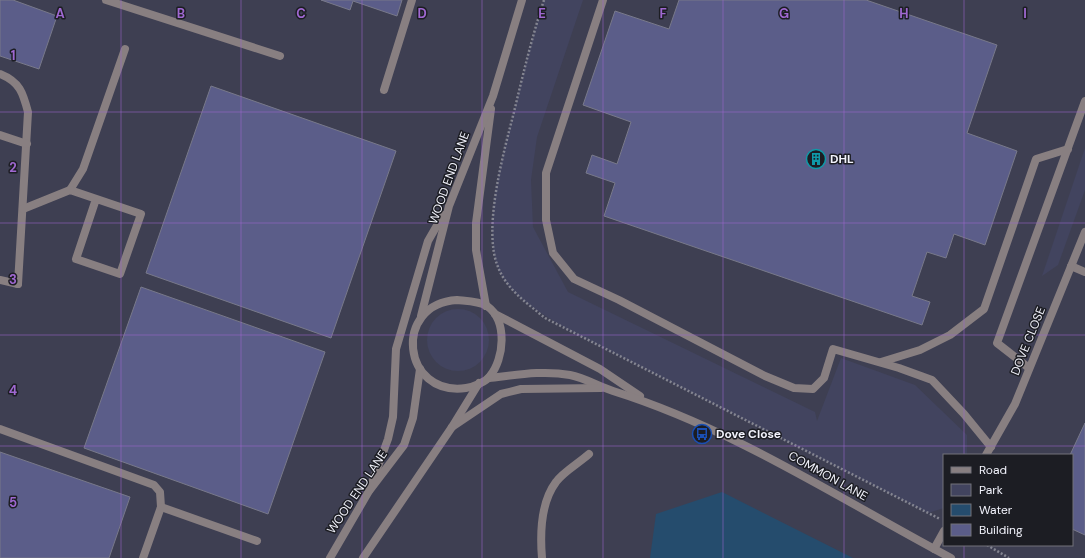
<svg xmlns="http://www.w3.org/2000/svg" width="1085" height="558" font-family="'DM Sans',sans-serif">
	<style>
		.built { fill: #3e3f52; fill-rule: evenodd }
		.green { fill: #42445f }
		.water { fill: #254c6d }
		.building { fill: #5b5d89; stroke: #78798a }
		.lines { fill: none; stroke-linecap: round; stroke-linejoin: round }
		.path { stroke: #848591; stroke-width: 2.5; stroke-dasharray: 2 2; stroke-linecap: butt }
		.service { stroke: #887f81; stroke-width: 8 }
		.minor { stroke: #887f81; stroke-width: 8 }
		.tertiary { stroke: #887f81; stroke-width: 8 }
		.grid { fill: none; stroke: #9f68d1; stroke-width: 1; stroke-opacity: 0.55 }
		.labels { text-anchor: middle; stroke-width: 3; stroke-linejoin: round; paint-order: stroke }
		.poi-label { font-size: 12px; font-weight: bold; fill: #f2f3fc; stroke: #1c1d23; text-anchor: start }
		.street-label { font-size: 12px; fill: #f2f3fc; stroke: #1c1d23 }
		.grid-label { font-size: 13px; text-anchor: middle; font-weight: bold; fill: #9f68d1; stroke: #1c1d23; stroke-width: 3; stroke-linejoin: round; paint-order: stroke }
	</style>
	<rect width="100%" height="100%" fill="#333443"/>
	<!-- built -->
	<path class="built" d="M 0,0 L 1085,0 L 1085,558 L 0,558 ZM 944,455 L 1072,455 L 1072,545 L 944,545 Z"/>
	<!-- green -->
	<g class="green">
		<path d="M 544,0 L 583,0 L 537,137 L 531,180 L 533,227 L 568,292 L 815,412 L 817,421 L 841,358 L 915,385 L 967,435 L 967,455 L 944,455 L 944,508 L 928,513 L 565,328 C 540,312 508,296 497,266 C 483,223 503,154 514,111 C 523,74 532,37 544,0 Z"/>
		<path d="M 1085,148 L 1085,190 L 1058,265 L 1042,276 Z"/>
		<circle cx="458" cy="340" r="31"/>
	</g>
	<!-- water -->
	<path class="water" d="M 722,492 L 853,558 L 650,558 L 656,514 Z"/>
	<!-- building -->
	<g class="building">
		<path d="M 0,0 L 13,0 L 57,16 L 39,69 L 0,56 Z"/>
		<path d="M 321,0 L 402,0 L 397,16 L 353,1 L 350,10 Z"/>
		<path d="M 679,0 L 866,0 L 997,45 L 967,133 L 1017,151 L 985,245 L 954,234 L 946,258 L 927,252 L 912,296 L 930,302 L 922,325 L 604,216 L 615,183 L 586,173 L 592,155 L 617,164 L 631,122 L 583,105 L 615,11 L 669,29 Z"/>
		<path d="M 211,86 L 396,151 L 331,338 L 146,273 Z"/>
		<path d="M 141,287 L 325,352 L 268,514 L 84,448 Z"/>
		<path d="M 1085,423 L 1085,535 L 1072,529 L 1072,455 L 1070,455 Z"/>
		<path d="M 0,452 L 130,497 L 109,558 L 0,558 Z"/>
	</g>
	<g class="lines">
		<!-- path -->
		<g class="path">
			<path d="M 544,0 C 532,37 523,74 514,112 C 504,151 482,229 498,267 C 507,290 527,303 545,318 L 940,519"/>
			<path d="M 987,545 L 1009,558"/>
		</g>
		<!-- service -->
		<g class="service">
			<path d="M 106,0 L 280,56"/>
			<path d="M 603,0 L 546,173 L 546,220 L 553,253 L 574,279 L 619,300 L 765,376 L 794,388 L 813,389 L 824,378 L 833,349 L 899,368 L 932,380 L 964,414 L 991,447"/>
			<path d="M 0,74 C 20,82 23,93 28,112 L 18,284"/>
			<path d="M 384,90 L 412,0"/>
			<path d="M 0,135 L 27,144"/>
			<path d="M 70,190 L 83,169 L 125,49"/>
			<path d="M 23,209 L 70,190 L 141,214 L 120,274 L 76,259 L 96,199"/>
			<path d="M 1071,266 L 1085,272"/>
			<path d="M 881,362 L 920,350 L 950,335 L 984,309 L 1036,159 L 1068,149"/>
			<path d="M 1029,368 L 997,343 L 1085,101"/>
			<path d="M 0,429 L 154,485 L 160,492 L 161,507 L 143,558"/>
			<path d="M 161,507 L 257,541"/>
			<path d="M 542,558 C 540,534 541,502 556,482 C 563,472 579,463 589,454"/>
		</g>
		<!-- minor -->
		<g class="minor">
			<path d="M 0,280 L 18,284"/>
			<path d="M 495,314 L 600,369 L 640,396"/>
			<path d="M 489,378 C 516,375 544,370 570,375 C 585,378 598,386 613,391 C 734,429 840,499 951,558"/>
			<path d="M 452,427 L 501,394 L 521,389 L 601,388"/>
			<path d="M 986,455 L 1015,404 L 1085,232"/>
			<path d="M 934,549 L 944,531"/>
		</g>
		<!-- tertiary -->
		<g class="tertiary">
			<path d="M 457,300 C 467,301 479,301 487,306 C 508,321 504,359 490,376 C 486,382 473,387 466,388 C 402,397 392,304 457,300 Z"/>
			<path d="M 486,306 L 476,250 L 476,223 L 491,109"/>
			<path d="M 421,316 L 449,206 L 493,96 L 522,0"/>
			<path d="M 369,491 L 388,439 L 393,417 L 396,349 L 428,241 L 443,215"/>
			<path d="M 330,558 L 369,491 L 404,445 L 413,418 L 420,369"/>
			<path d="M 363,558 L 452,427 L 479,383"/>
		</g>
	</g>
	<!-- grid -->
	<path class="grid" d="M 121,0 L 121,558M 241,0 L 241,558M 362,0 L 362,558M 482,0 L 482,558M 603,0 L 603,558M 723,0 L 723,558M 844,0 L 844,558M 964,0 L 964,455M 0,112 L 1085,112M 0,223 L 1085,223M 0,335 L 1085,335M 0,446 L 1085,446M 964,545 L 964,558"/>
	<!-- icons -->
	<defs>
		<g id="building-ring" transform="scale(1)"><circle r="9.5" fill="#1c1d23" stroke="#0f9aa8" stroke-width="1.5"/><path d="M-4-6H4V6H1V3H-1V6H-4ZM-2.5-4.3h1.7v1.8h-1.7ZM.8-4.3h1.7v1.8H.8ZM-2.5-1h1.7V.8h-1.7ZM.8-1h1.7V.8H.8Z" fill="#0f9aa8"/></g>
		<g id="bus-ring" transform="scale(1)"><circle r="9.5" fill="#1c1d23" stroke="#1a4fb4" stroke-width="1.5"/><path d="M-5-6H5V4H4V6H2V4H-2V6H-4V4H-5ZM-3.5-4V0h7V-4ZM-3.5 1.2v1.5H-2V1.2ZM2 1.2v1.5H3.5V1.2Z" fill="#1a4fb4"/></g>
	</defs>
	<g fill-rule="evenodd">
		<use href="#building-ring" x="816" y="159"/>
		<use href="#bus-ring" x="702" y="434"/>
	</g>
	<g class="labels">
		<!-- poi labels -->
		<g class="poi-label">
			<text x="830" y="163">DHL</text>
			<text x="716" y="438">Dove Close</text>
		</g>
		<!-- street labels -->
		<g class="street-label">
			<text transform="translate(449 178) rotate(-70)" y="4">WOOD END LANE</text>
			<text transform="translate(1028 341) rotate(-68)" y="4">DOVE CLOSE</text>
			<text transform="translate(828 476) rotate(29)" y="4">COMMON LANE</text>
			<text transform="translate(357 492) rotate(-56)" y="4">WOOD END LANE</text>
		</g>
	</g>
	<g class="grid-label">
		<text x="60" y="18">A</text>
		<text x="181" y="18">B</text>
		<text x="301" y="18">C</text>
		<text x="422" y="18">D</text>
		<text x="542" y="18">E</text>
		<text x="663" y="18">F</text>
		<text x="784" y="18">G</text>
		<text x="904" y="18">H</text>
		<text x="1025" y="18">I</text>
		<text x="13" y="60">1</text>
		<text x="13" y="172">2</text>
		<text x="13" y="284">3</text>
		<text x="13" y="395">4</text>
		<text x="13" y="507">5</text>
	</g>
	<!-- legend -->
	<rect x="943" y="454" width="130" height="92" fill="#1c1d23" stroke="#72737a"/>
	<rect x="951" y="467" width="20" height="6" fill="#887f81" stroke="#72737a"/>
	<text x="979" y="474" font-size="12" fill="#f2f3fc">Road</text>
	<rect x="951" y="484" width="20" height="12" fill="#42445f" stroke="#72737a"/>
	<text x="979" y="494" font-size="12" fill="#f2f3fc">Park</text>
	<rect x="951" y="504" width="20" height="12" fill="#254c6d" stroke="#72737a"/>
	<text x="979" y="514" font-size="12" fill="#f2f3fc">Water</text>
	<rect x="951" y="524" width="20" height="12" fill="#5b5d89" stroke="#72737a"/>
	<text x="979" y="534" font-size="12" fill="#f2f3fc">Building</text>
</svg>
